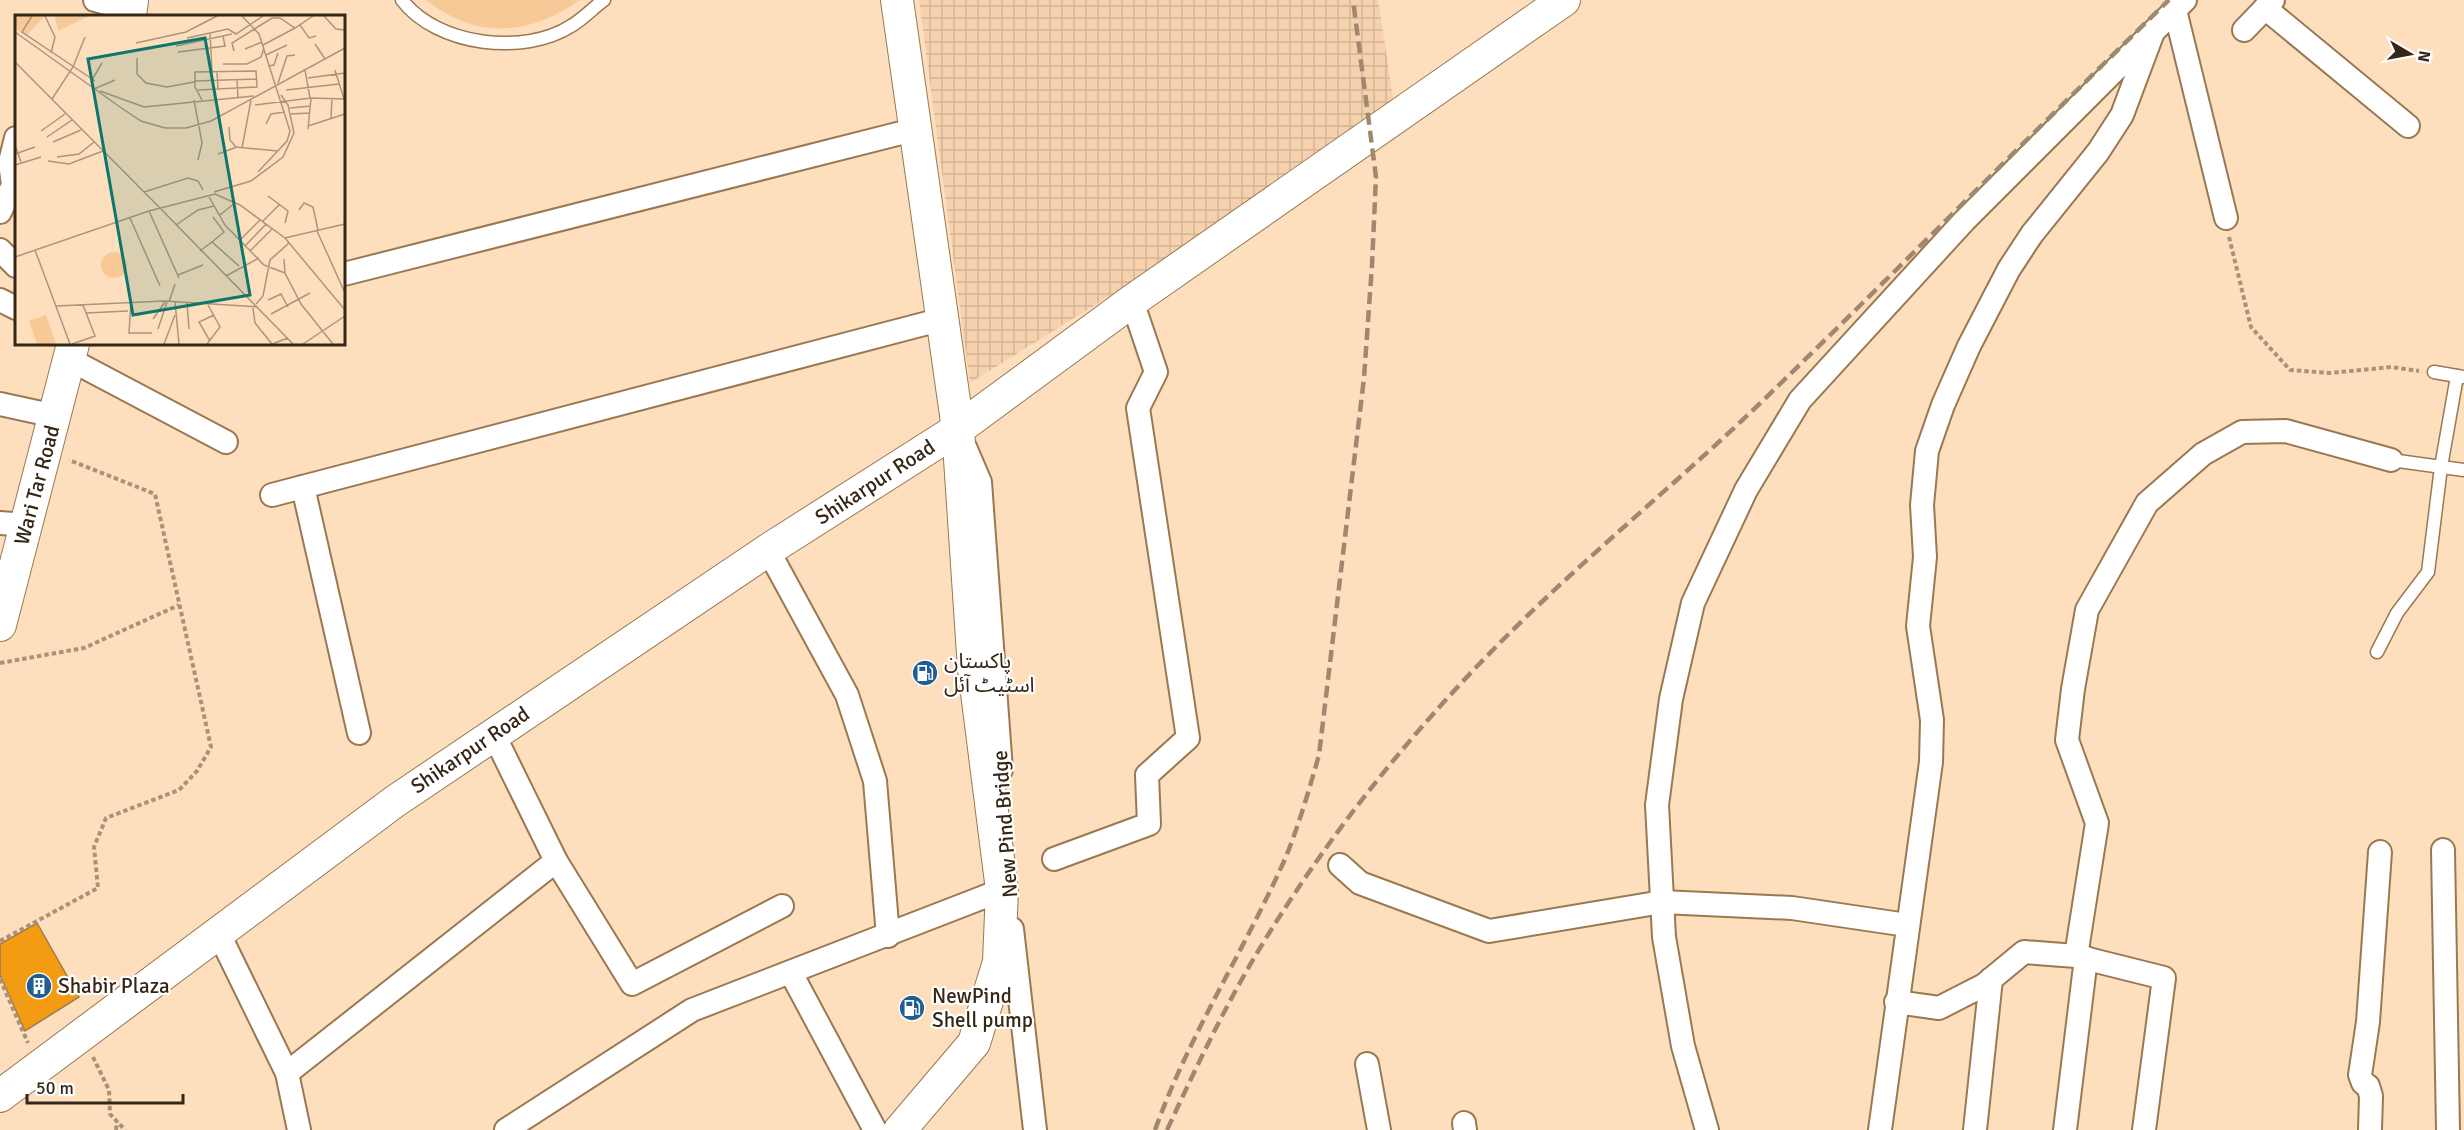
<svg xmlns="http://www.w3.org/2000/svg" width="2464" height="1130" font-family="Signika,'Noto Sans Arabic',sans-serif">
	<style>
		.industrial { fill: url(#industrial-grid) }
		.green { fill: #f7c997 }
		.building { fill: #f29b13; stroke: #9e7b54; stroke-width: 1.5 }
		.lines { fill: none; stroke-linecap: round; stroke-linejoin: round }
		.lane-casing { stroke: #9a7851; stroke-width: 15 }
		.street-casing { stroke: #9a7851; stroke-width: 26 }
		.secondary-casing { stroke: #9a7851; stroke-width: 34 }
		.path { stroke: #a99277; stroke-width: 4; stroke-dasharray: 4.5 3; stroke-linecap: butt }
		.lane { stroke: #fff; stroke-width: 12 }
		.street { stroke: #fff; stroke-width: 22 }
		.secondary { stroke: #fff; stroke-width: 32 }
		.rail { stroke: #9f886f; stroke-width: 4.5; stroke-dasharray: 12 6; stroke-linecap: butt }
		.labels { text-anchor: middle; stroke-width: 4.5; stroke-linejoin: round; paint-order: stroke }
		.street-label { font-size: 21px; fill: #352717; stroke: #fff }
		.poi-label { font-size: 21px; fill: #352717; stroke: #fff; text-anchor: start }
		.inset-road { fill: none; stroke: #ad957b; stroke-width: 1.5 }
		.view { fill: #0f766e; fill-opacity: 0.15; stroke: #0f766e; stroke-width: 3 }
		.inset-edge { fill: none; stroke: #352717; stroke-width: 3 }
	</style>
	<defs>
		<pattern id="industrial-grid" width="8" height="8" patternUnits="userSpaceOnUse" patternTransform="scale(1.5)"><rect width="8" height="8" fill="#f5d2ad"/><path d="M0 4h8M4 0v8" fill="none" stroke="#d3b494"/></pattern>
	</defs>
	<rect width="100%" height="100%" fill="#fddfbd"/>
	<!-- industrial -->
	<path class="industrial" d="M 919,0 L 1378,0 L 1396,117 L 970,383 Z"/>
	<!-- green -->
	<path class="green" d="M 426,0 L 580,0 C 529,36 476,40 426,0 Z"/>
	<!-- building -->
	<path class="building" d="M 37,923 L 79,997 L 25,1031 L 0,975 L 0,944 Z"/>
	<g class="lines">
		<!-- lane casing -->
		<g class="lane-casing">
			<g id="lane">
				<path d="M 402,0 C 437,46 524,56 571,26 C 583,19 593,8 604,0"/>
				<path d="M 2434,372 L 2463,377"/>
				<path d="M 2391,460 L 2464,470"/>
				<path d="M 2377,652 L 2397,613 L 2428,572 L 2441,467 L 2457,376"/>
			</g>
		</g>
		<!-- street casing -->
		<g class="street-casing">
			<g id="street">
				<path d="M 95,0 L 131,10"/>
				<path d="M 2265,8 L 2408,126"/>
				<path d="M 2175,10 L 2226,218"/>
				<path d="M 2244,30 L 2273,0"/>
				<path d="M 0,212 L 13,185 L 10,162 L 16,138"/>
				<path d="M 0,250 L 16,266"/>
				<path d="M 344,274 L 917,129"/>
				<path d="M 0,300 L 16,308"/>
				<path d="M 69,359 L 226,442"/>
				<path d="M 0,404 L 55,416"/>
				<path d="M 965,447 L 980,482 L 1001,770"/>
				<path d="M 303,487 L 359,733"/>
				<path d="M 272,495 L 943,319"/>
				<path d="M 0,523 L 26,525"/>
				<path d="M 768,550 L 847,695 L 875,781 L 888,936"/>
				<path d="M 2443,850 L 2448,1130"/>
				<path d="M 1054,859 L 1149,824 L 1147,775 L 1188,738 L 1138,408 L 1156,372 L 1132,301"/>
				<path d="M 556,861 L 632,984 L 782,906"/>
				<path d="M 1340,865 L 1360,883 L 1489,931 L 1662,902 L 1792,908 L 1907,925"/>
				<path d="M 1012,929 L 1035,1130"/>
				<path d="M 218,932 L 287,1073 L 299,1130"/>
				<path d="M 2076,956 L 2097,823 L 2067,740 L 2073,689 L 2087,610 L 2147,503 L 2203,454 L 2242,432 L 2286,431 L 2391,460"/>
				<path d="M 791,973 L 875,1130"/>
				<path d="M 1896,1002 L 1939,1008 L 1984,985 L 2024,952 L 2076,956 L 2164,978 L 2144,1130"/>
				<path d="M 1367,1064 L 1379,1130"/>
				<path d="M 287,1073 L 556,861 L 494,735"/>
				<path d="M 1464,1123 L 1465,1130"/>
				<path d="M 506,1130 L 692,1010 L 1002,890"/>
				<path d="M 1707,1130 L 1683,1046 L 1664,937 L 1657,805 L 1671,699 L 1693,603 L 1746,490 L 1800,400 L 1965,220 L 2185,0"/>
				<path d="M 1880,1130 L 1931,762 L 1932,720 L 1918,626 L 1925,557 L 1922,505 L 1927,451 L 1943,405 L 1969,346 L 2009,269 L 2032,234 L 2098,152 L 2122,115 L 2152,35"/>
				<path d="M 1975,1130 L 1991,979"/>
				<path d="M 2065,1130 L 2086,958"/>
				<path d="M 2370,1130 L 2371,1096 L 2368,1086 L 2363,1083 L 2360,1075 L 2368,1022 L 2380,852"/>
			</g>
		</g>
		<!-- secondary casing -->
		<g class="secondary-casing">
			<g id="secondary">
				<path d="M 897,0 L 958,429 L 974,669 L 1002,890 L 999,962 L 974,1043 L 900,1130"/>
				<path d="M 130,16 L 132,0"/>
				<path d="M 0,625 L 73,344"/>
				<path d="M 0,1096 L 394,802 L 768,550 L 958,429 L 1132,301 L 1564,0"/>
			</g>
		</g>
		<!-- path -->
		<g class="path">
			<path d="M 2229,237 L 2251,327 L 2290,370 L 2330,373 L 2391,367 L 2419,371"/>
			<path d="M 0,663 L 84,648 L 179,605"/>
			<path d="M 0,941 L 98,888 L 94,847 L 106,818 L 179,790 L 197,771 L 211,747 L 155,494 L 69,460"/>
			<path d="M 0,979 L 28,1043"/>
			<path d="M 93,1057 L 109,1090 L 110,1114 L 125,1130"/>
			<path d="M 116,1130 L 117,1122"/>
		</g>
		<!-- lane -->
		<use href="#lane" class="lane"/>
		<!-- street -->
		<use href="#street" class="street"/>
		<!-- secondary -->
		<use href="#secondary" class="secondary"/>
		<!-- rail -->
		<g class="rail">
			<path d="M 1155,1130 C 1189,1035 1244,951 1285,859 C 1299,825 1309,790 1319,755 L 1364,378 L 1372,265 L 1376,177 L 1353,0"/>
			<path d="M 1167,1130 C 1195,1070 1223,1010 1257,953 C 1330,831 1422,718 1524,619 C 1597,548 1676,483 1750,413 C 1891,277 2028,137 2169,0"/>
		</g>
	</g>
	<!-- icons -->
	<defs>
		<g id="fuel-disc" transform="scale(1.35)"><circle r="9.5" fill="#205d93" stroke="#fff"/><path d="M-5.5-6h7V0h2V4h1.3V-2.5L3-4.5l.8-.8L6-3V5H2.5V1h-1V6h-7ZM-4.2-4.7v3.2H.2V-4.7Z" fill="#fff"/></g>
		<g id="building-disc" transform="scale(1.35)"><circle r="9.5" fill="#205d93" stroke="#fff"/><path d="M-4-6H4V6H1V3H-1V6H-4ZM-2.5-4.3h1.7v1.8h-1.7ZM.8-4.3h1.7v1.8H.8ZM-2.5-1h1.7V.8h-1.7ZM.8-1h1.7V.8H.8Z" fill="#fff"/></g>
	</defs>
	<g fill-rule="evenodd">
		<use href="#fuel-disc" x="925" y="673"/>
		<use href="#building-disc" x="39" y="986"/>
		<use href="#fuel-disc" x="912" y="1008"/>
	</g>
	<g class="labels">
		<!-- street labels -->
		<g class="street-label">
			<text transform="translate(875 482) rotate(-33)" y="7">Shikarpur Road</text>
			<text transform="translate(37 485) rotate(-75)" y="7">Wari Tar Road</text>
			<text transform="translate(470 750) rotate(-34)" y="7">Shikarpur Road</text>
			<text transform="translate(1005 824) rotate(-94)" y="7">New Pind Bridge</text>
		</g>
		<!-- poi labels -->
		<g class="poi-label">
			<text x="944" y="668">پاکستان<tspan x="944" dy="24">اسٹیٹ آئل</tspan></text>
			<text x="58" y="993">Shabir Plaza</text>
			<text x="932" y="1003">NewPind<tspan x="932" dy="24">Shell pump</tspan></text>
		</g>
	</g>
	<!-- overview -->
	<g transform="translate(15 15)">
		<rect width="330" height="330" fill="#fddfbd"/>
		<path d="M 0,1 L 30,1 L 11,21 L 0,13 ZM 40,1 L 74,1 L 43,16 Z" fill="#f7c997"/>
		<path d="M86 250a13 13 0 1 1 26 0a13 13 0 1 1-26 0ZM 31,300 L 41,329 L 22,329 L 14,306 Z" fill="#f7c997"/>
		<path class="inset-road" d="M 17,1 L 7,17 L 80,66M 30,1 L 40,22 L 36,38M 227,1 L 244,19 L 275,116 L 272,126 L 243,157M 309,1 L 321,14 L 330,15M 285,10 L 294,23 L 301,21M 0,17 L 105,92 L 126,106 L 150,113 L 171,113 L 196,106 L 330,33M 195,18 L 197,57M 172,23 L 213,14 L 221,19 L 248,1M 121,28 L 171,17 L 202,1M 300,29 L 310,44M 248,30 L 280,13M 161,31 L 217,19M 230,34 L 247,27M 219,36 L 217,28 L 257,3 L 265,3 L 280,13 L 298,1M 163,37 L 210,31 L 208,21M 251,40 L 272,30M 122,43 L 122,59 L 131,68 L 152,72 L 179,67M 0,47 L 145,193M 208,49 L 232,49 L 246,42 L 249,33M 253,51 L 259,50 L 263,38M 290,55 L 295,83M 320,55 L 329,84M 202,56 L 203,74M 293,63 L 330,58M 222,64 L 223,83M 77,65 L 87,48M 179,66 L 242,64M 263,68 L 272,41 L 280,40M 79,74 L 100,65M 183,75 L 242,72 L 241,56 L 180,57 L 180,72 L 187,85M 271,75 L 324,69M 85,76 L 129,92 L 239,81M 37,84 L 58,52 L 70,22M 179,85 L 187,128 L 183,145M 240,90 L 296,83 L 330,84M 275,93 L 296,91M 276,99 L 294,98M 316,103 L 317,83M 251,109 L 256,99 L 270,97M 293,111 L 330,99M 214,112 L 215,125 L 221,132 L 263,136M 293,114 L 296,83M 26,116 L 50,99M 32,122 L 57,105M 38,127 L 66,115M 0,130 L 6,147M 227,133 L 236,85M 0,139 L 20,132M 203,139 L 222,132M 42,142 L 64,139 L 79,127M 33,146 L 54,149 L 88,136M 0,150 L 26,142M 129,177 L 173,163 L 183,166 L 188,175M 199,177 L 236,166 L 268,142 L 279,118 L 273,90 L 266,80M 193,180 L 210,210 L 249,250 L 270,258M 253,181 L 273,196 L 270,208M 145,193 L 278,329M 284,195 L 289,188 L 298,192 L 303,215M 134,196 L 164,263M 205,200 L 220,188M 115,203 L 145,271M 248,206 L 265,189M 161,210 L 183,195 L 199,191M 302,216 L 330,278M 330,219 L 330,238M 270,223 L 330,295M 225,225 L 245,205M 197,227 L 209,217 L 198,202M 230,231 L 251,209M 20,235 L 55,329M 185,236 L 197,227 L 224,251M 235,236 L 257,214M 0,242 L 134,196 L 200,179 L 225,190 L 270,223 L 330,209M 269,244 L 270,258 L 286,289 L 318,329M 163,260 L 188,250M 211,261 L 244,243M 253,285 L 266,279 L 273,292M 116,287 L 114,318 L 137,318M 154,287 L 160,269M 160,287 L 164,329M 172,288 L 174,314M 241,289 L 248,281 L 255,245 L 274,228M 41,291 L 149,286 L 243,292M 238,293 L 240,308 L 257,329 L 273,323M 71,298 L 113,296M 256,299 L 295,278M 138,304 L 150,287M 143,314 L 152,287M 195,326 L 184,307 L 199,300M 57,329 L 80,321 L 68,290M 149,329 L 160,300M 192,329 L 205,312 L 193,290M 288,329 L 330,301"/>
		<path class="view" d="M 190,23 L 235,280 L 118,300 L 73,44 Z"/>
		<rect width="330" height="330" class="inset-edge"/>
	</g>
	<!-- north arrow -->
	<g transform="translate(2410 54) rotate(100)" stroke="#ffffff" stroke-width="4.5" paint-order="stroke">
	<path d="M0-4.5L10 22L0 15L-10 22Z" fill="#352717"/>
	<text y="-9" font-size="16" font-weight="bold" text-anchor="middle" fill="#352717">N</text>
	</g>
	<!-- scale -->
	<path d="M27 1094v9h156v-9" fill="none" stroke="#352717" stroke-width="3"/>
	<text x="36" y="1094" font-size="18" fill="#352717" stroke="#ffffff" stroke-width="4.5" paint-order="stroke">50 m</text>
</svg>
